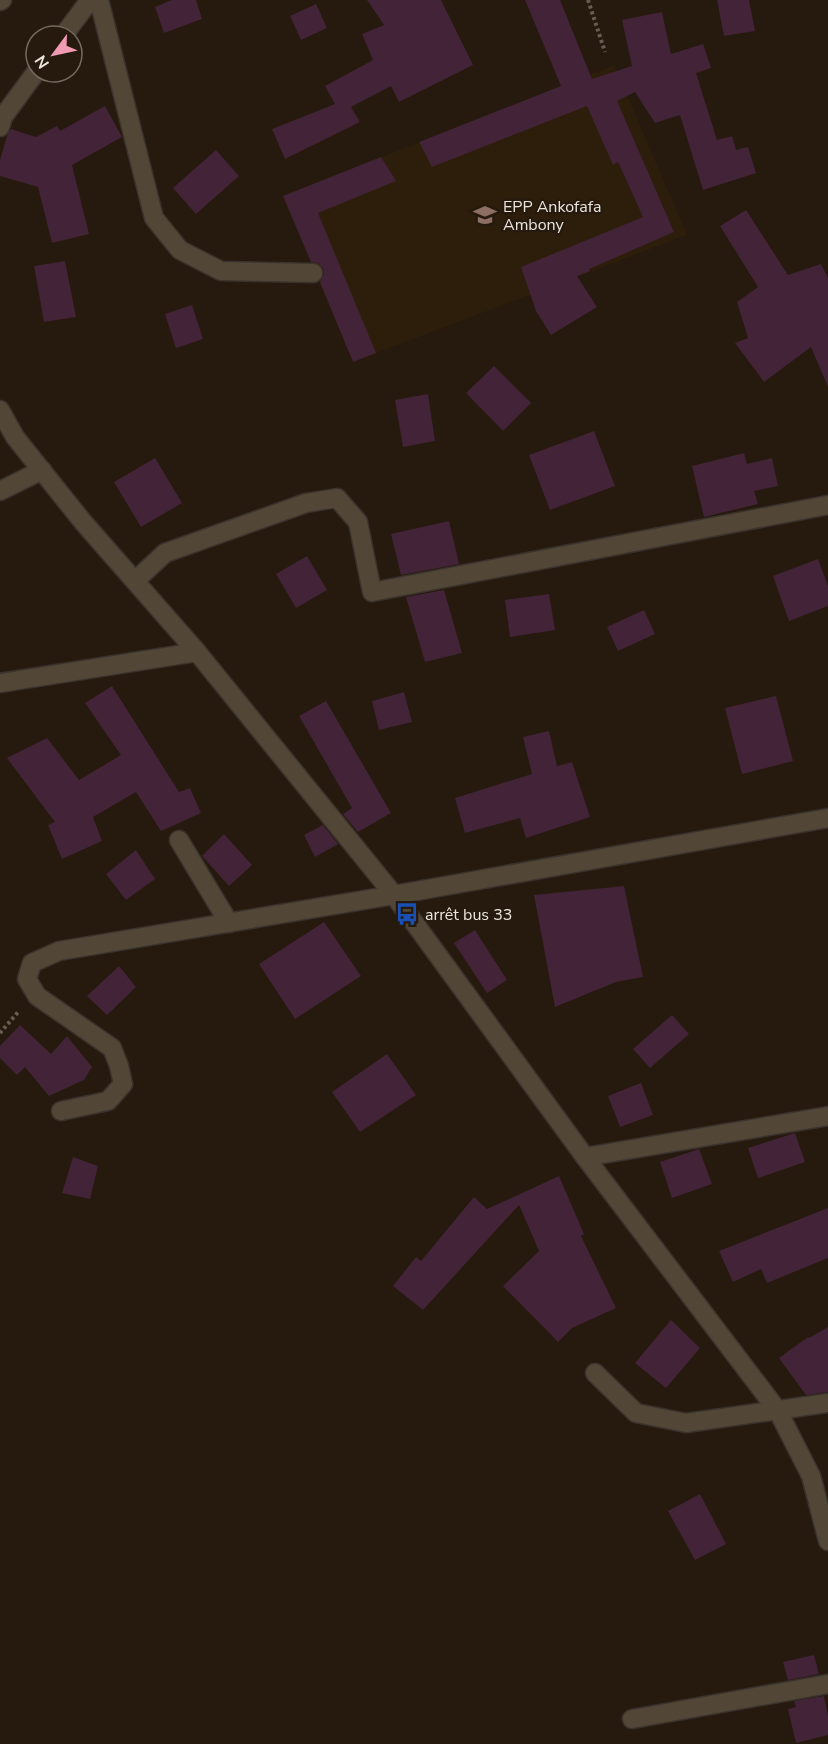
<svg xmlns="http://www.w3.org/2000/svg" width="828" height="1744" font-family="'Nunito Sans',sans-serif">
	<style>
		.built { fill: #2d1e0b }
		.building { fill: #422337 }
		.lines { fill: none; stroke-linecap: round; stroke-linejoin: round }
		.minor-casing { stroke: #3a322c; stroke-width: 21 }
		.path { stroke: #675d52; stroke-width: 4; stroke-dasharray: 3 3; stroke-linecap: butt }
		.minor { stroke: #524637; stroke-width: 18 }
		.labels { text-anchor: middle; stroke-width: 4.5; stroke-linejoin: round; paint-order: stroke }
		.poi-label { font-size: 16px; fill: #ece5dc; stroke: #251a0d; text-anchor: start }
	</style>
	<rect width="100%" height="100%" fill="#251a0d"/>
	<!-- built -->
	<path class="built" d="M 614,65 L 687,235 L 353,362 L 283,196 Z"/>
	<!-- building -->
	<g class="building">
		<path d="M 172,0 L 196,0 L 202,19 L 164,33 L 155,7 Z"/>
		<path d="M 367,0 L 441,0 L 473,65 L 399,102 L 391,86 L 351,107 L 360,122 L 285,159 L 272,129 L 335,104 L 325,86 L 373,60 L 362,34 L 384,25 Z"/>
		<path d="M 525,0 L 560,0 L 592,79 L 632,66 L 622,20 L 662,12 L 671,54 L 703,44 L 711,68 L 696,73 L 717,140 L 732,136 L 736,150 L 748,147 L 756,173 L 703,190 L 680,115 L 655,123 L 635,92 L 617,101 L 674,232 L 589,269 L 590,271 L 577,276 L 597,307 L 551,335 L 536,311 L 521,267 L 643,217 L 618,162 L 613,165 L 587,106 L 432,167 L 419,142 L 561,86 Z"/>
		<path d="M 717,0 L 749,0 L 755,31 L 724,36 Z"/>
		<path d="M 316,4 L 327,28 L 301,40 L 290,16 Z"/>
		<path d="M 105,106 L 122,137 L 72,165 L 89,234 L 52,243 L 38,187 L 0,176 L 0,160 L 7,136 L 11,129 L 36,137 L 57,126 L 60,131 Z"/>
		<path d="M 216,150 L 239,176 L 196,214 L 173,188 Z"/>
		<path d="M 381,157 L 396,181 L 318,213 L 376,353 L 353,362 L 320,282 L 324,274 L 323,268 L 318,263 L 311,262 L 283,196 Z"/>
		<path d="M 746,210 L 788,275 L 821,264 L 828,278 L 828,387 L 811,347 L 764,382 L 735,343 L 748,338 L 737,302 L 758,287 L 720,226 Z"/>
		<path d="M 65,261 L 76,317 L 44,322 L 34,266 Z"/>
		<path d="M 192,305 L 203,339 L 176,348 L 165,314 Z"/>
		<path d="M 494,366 L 531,403 L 503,431 L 466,393 Z"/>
		<path d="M 428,394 L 435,441 L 403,447 L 395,400 Z"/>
		<path d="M 594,431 L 615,486 L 550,510 L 529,455 Z"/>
		<path d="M 744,453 L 747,464 L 772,458 L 778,486 L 754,491 L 758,504 L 704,517 L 692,466 Z"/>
		<path d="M 155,458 L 182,503 L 141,527 L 114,482 Z"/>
		<path d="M 449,521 L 459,564 L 401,575 L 391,534 Z"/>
		<path d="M 307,556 L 327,590 L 296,608 L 276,574 Z"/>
		<path d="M 818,559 L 828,586 L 828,606 L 789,621 L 773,576 Z"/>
		<path d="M 444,590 L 462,653 L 425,662 L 406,597 Z"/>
		<path d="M 549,594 L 555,630 L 510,637 L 505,600 Z"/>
		<path d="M 644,610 L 655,634 L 618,651 L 607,627 Z"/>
		<path d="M 112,686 L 179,792 L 190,788 L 201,813 L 161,831 L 136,792 L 93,817 L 102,841 L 62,859 L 48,825 L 55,822 L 7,758 L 47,738 L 79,780 L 121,755 L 85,703 Z"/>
		<path d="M 404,692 L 412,722 L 379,730 L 372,701 Z"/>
		<path d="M 776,696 L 793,761 L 742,774 L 725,708 Z"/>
		<path d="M 326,701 L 391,813 L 358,832 L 343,814 L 352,808 L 299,716 Z"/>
		<path d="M 549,731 L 557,766 L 572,762 L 590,817 L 526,838 L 520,818 L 465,833 L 455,798 L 532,774 L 523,737 Z"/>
		<path d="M 323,825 L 338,844 L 315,857 L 304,835 Z"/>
		<path d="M 224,834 L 252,865 L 229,886 L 202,856 Z"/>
		<path d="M 136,850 L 155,879 L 126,900 L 106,874 Z"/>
		<path d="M 624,886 L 643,977 L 616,982 L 555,1007 L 534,895 Z"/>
		<path d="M 324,922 L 361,976 L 295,1019 L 259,964 Z"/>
		<path d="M 475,930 L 507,980 L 487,993 L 454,943 Z"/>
		<path d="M 119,966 L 136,987 L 107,1015 L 87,996 Z"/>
		<path d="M 672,1015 L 689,1034 L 650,1068 L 633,1049 Z"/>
		<path d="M 20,1025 L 51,1054 L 67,1036 L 92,1067 L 84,1080 L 49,1096 L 25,1067 L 17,1075 L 0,1058 L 0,1046 Z"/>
		<path d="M 387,1054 L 416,1095 L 360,1132 L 332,1092 Z"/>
		<path d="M 641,1083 L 653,1115 L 620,1127 L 608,1096 Z"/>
		<path d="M 795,1133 L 805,1162 L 758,1178 L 748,1148 Z"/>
		<path d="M 699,1149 L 712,1184 L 672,1198 L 660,1162 Z"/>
		<path d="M 73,1157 L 98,1166 L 90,1199 L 62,1193 Z"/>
		<path d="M 559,1176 L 584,1234 L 581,1236 L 616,1308 L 572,1328 L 558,1342 L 503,1286 L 539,1251 L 519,1205 L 423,1310 L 393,1286 L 416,1257 L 421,1261 L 474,1197 L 487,1209 Z"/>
		<path d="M 828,1208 L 828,1258 L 767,1283 L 761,1269 L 733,1282 L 719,1251 Z"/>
		<path d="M 671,1320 L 700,1348 L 666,1388 L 635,1363 Z"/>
		<path d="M 828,1327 L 828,1392 L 806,1395 L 779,1358 L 808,1337 L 809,1338 Z"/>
		<path d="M 700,1494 L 726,1544 L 695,1560 L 668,1511 Z"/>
		<path d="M 814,1655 L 819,1674 L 788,1680 L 783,1662 Z"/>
		<path d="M 824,1696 L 828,1716 L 828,1735 L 796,1743 L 788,1709 L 796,1707 L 794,1701 Z"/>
	</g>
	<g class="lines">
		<!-- minor casing -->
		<g class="minor-casing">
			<g id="minor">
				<path d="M 99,0 L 154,218 L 180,250 L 221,271 L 313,273"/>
				<path d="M 0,1 L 2,0"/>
				<path d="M 63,36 L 90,0"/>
				<path d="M 0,127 L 3,117 L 36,72"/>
				<path d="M 0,410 L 15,437 L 83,522 L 197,652 L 394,895 L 585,1157 L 778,1411 L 811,1476 L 828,1541"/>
				<path d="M 0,491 L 42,470"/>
				<path d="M 135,581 L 165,553 L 306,503 L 337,498 L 358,522 L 372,592 L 828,505"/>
				<path d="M 0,683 L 197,652"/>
				<path d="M 179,840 L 229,923"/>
				<path d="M 61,1111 L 108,1101 L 123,1084 L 119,1066 L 112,1048 L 37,996 L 27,979 L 32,963 L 59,951 L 394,895 L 828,818"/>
				<path d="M 585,1157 L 828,1116"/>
				<path d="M 595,1373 L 636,1413 L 686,1423 L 828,1403"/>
				<path d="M 632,1719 L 828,1684"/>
			</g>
		</g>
		<!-- path -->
		<g class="path">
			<path d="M 588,0 L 605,52"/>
			<path d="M 0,1033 L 19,1011"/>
		</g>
		<!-- minor -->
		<use href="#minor" class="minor"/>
	</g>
	<!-- icons -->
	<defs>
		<g id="school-bare" transform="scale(1.8)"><path d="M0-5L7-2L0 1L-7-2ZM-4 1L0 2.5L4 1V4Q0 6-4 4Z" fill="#8d6e63" stroke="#251a0d" stroke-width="2.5" paint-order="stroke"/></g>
		<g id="bus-bare" transform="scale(1.8)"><path d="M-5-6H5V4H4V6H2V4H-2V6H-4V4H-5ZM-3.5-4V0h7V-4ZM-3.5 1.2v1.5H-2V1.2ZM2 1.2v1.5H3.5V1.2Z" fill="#1a4fb4" stroke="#251a0d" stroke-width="2.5" paint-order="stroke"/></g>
	</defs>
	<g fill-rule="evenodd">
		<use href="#school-bare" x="485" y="215"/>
		<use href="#bus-bare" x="407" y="914"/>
	</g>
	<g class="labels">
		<!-- poi labels -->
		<g class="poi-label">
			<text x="503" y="212">EPP Ankofafa<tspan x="503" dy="18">Ambony</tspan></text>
			<text x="425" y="920">arrêt bus 33</text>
		</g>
	</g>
	<!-- north arrow -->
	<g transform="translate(54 54) rotate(237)"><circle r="28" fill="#251a0d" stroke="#756b60" stroke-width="1.5"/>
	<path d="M0-4.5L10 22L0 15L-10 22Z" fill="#f09ab4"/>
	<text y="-9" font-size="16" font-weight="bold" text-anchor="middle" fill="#ece5dc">N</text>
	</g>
</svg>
